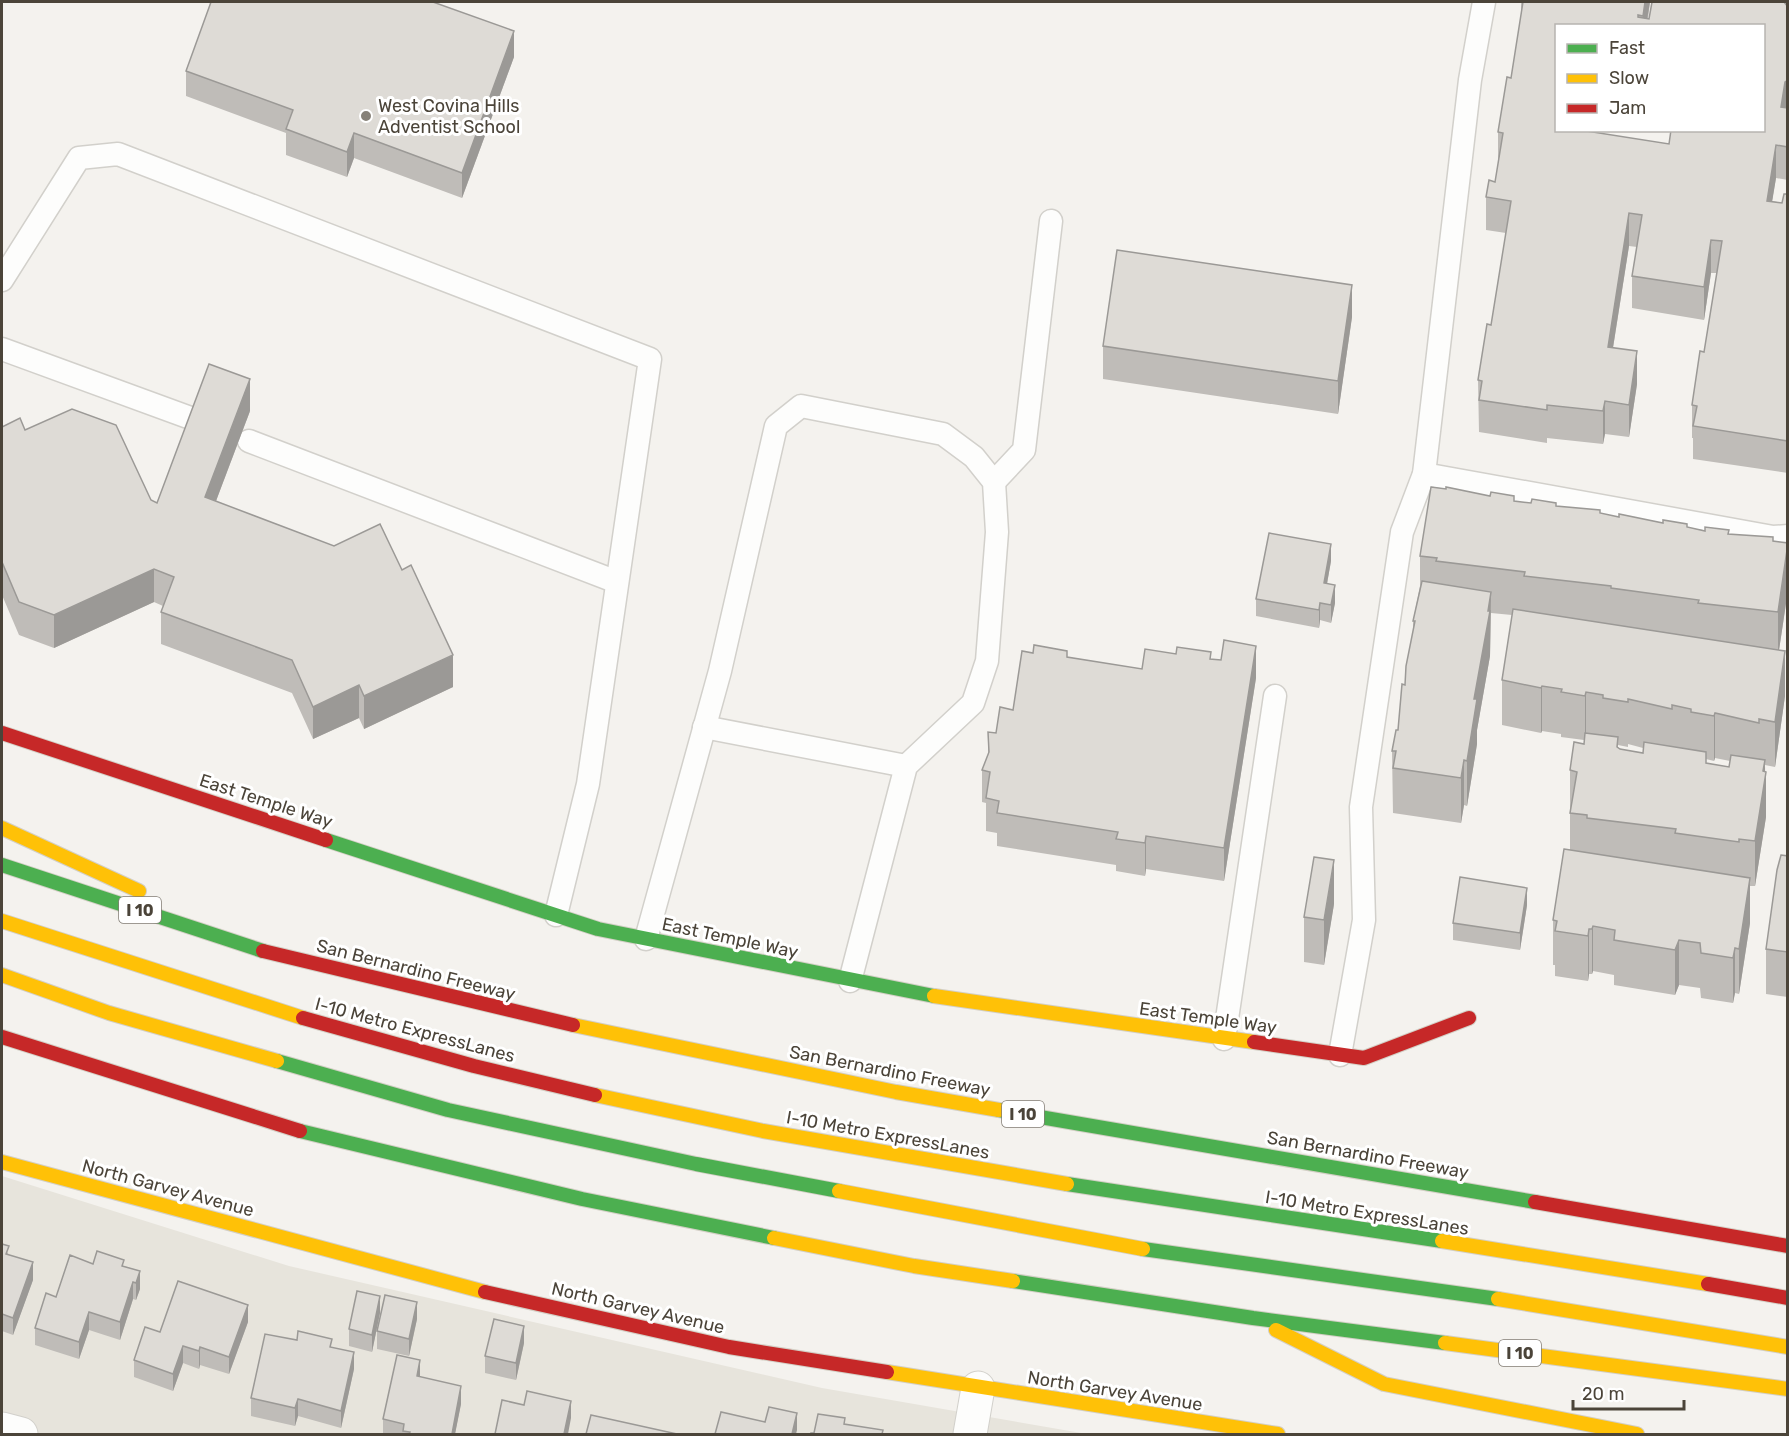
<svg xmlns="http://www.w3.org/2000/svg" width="1789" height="1436" font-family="Rubik,sans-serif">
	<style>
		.residential { fill: #e7e4dc }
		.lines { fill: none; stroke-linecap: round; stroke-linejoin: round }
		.lane-casing { stroke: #d2d0cb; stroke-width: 25 }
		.street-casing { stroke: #d2d0cb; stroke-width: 35 }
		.fast-casing { stroke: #d3cfc5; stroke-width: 16 }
		.slow-casing { stroke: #d3cfc5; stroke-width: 16 }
		.jam-casing { stroke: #d3cfc5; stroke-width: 16 }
		.lane { stroke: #fdfdfc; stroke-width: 22 }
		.street { stroke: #fdfdfc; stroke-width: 33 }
		.fast { stroke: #4caf50; stroke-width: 14 }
		.slow { stroke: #ffc107; stroke-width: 14 }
		.jam { stroke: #c62828; stroke-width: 14 }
		.wall { fill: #bfbcb8; fill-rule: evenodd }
		.shaded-wall { fill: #9b9996 }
		.building { fill: #dedbd6; stroke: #9b9996; stroke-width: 1.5; fill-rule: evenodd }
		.poi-dot { fill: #868178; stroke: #fff; stroke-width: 2 }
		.labels { text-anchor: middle; stroke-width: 6; stroke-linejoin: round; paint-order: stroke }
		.shield { fill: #fff; stroke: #817c74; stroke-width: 1.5 }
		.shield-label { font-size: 16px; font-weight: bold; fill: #4b4439 }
		.poi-label { font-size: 18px; fill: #4b4439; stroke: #fff; text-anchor: start }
		.street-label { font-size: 18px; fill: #4b4439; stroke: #fff }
	</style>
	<rect width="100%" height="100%" fill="#f4f2ee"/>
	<!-- residential -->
	<path class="residential" d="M 2,1176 L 289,1266 L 822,1388 L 1087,1434 L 2,1434 Z"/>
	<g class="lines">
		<!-- lane casing -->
		<g class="lane-casing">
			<g id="lane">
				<path d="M 2,280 L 79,158 L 118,154 L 650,359 L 588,784 L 556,915"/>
				<path d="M 2,349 L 196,420"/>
				<path d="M 249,441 L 617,582"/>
				<path d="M 1424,474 L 1773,537 L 1788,536"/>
				<path d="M 994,482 L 1024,450 L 1051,221"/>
				<path d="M 704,727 L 906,766"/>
				<path d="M 646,939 L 720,671 L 776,426 L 801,406 L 943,434 L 974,457 L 994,482 L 997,532 L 987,661 L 973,703 L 906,766 L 850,981"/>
				<path d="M 1224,1039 L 1275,696"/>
				<path d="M 1340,1055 L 1364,920 L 1361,807 L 1402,532 L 1424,474 L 1470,80 L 1484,2"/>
			</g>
		</g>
		<!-- street casing -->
		<g class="street-casing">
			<g id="street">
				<path d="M 2,1429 L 21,1434"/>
				<path d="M 970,1434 L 978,1388"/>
			</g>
		</g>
		<!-- fast casing -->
		<g class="fast-casing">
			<g id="fast">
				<path d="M 326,840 L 598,929 L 934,996"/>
				<path d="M 2,865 L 263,951"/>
				<path d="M 277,1061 L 448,1110 L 696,1164 L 839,1191"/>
				<path d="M 999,1110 L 1535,1202"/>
				<path d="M 300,1131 L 582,1199 L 774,1238"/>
				<path d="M 1067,1184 L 1442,1241"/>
				<path d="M 1143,1249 L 1498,1299"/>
				<path d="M 1013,1281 L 1253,1318 L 1445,1343"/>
			</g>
		</g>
		<!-- slow casing -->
		<g class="slow-casing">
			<g id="slow">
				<path d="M 2,828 L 139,891"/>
				<path d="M 2,921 L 303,1018"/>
				<path d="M 2,975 L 109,1013 L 277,1061"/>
				<path d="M 934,996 L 1254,1042"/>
				<path d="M 573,1025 L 896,1092 L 999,1110"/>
				<path d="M 595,1095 L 763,1131 L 1067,1184"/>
				<path d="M 2,1162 L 485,1292"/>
				<path d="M 839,1191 L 1143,1249"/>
				<path d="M 774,1238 L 914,1266 L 1013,1281"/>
				<path d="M 1442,1241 L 1708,1284"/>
				<path d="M 1498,1299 L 1788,1347"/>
				<path d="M 1276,1330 L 1384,1384 L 1637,1434"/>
				<path d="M 1445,1343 L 1788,1389"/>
				<path d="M 887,1372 L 1278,1434"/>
			</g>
		</g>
		<!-- jam casing -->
		<g class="jam-casing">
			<g id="jam">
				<path d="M 2,733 L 326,840"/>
				<path d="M 263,951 L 573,1025"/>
				<path d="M 303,1018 L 474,1066 L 595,1095"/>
				<path d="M 2,1037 L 300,1131"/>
				<path d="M 1254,1042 L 1364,1058 L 1469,1018"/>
				<path d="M 1535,1202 L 1788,1246"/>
				<path d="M 1708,1284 L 1788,1298"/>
				<path d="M 485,1292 L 729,1347 L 887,1372"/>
			</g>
		</g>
		<!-- lane -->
		<use href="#lane" class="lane"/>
		<!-- street -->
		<use href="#street" class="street"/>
		<!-- fast -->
		<use href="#fast" class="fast"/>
		<!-- slow -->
		<use href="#slow" class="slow"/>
		<!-- jam -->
		<use href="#jam" class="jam"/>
	</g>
	<!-- wall -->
	<g class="wall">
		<path d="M 1521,2 L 1650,2 L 1648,19 L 1788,7 L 1788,180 L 1776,178 L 1772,201 L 1782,203 L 1788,194 L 1788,473 L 1693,459 L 1693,438 L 1692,438 L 1692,405 L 1704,352 L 1717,273 L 1711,273 L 1704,320 L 1632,308 L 1632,276 L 1637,247 L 1629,246 L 1613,348 L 1637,384 L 1629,437 L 1605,434 L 1603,444 L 1547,438 L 1547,443 L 1479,432 L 1478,380 L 1491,325 L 1506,233 L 1486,230 L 1486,197 L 1495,182 L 1498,164 L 1498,132 L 1511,78 L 1521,17 ZM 1557,26 L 1764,130 L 1668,130 L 1671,131 L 1669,144 L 1583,131 Z"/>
		<path d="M 514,57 L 462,198 L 354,158 L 347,177 L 286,155 L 286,133 L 186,96 L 186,71 Z"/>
		<path d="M 1352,317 L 1338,414 L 1103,379 L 1103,346 Z"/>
		<path d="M 250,411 L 216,501 L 453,687 L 364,729 L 359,718 L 313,739 L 292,693 L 161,644 L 161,612 L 163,606 L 154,602 L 54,648 L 19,635 L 2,595 L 2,427 L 25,430 L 157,503 Z"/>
		<path d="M 1514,501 L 1788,543 L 1788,590 L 1779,650 L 1785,696 L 1775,767 L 1765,765 L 1766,817 L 1755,886 L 1750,886 L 1750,923 L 1739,994 L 1735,993 L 1733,1003 L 1701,998 L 1700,988 L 1679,985 L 1675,995 L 1614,985 L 1614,975 L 1593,971 L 1592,974 L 1589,974 L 1588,981 L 1555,976 L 1555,965 L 1553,965 L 1553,920 L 1570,850 L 1570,770 L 1584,744 L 1584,740 L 1561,737 L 1561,734 L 1542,731 L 1541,733 L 1502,725 L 1502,680 L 1512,615 L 1491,613 L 1490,656 L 1477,730 L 1477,744 L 1467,806 L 1464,805 L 1461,823 L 1393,813 L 1392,751 L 1398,730 L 1413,633 L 1413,621 L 1420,586 L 1420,556 ZM 1628,744 L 1643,748 L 1643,753 L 1620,749 L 1618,747 L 1618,745 L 1628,747 ZM 1715,758 L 1730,761 L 1729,767 L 1706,763 L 1706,759 L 1714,761 Z"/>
		<path d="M 1331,561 L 1327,584 L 1335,603 L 1331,623 L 1320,620 L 1319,628 L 1256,616 L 1256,599 Z"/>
		<path d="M 1067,657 L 1142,669 L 1211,659 L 1256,678 L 1224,881 L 1146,869 L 1145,876 L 1116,871 L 1116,865 L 997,846 L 997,833 L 986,831 L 986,803 L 982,802 L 982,770 L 988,755 L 988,732 L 996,733 L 1013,710 Z"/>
		<path d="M 1788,856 L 1788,997 L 1766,994 L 1766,949 Z"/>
		<path d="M 1334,904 L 1324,965 L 1304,962 L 1304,917 Z"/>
		<path d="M 1527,905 L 1520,950 L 1453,940 L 1453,923 Z"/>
		<path d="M 2,1244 L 9,1255 L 33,1280 L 13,1335 L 2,1331 Z"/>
		<path d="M 93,1264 L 124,1266 L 140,1271 L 140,1289 L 136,1300 L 133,1299 L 120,1340 L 89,1330 L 79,1359 L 35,1345 L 35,1328 L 56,1297 Z"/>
		<path d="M 380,1313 L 372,1352 L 349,1346 L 349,1329 Z"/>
		<path d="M 417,1319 L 409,1356 L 377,1349 L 377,1331 Z"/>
		<path d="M 248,1322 L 229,1374 L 200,1365 L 199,1369 L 183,1363 L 173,1391 L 134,1377 L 134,1360 L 160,1332 Z"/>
		<path d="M 524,1343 L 516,1380 L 485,1373 L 485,1356 Z"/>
		<path d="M 332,1347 L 354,1369 L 341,1428 L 298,1416 L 295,1426 L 251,1416 L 251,1398 Z"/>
		<path d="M 420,1377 L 461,1404 L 455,1434 L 383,1434 L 383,1419 Z"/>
	</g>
	<!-- shaded-wall -->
	<g class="shaded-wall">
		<path d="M 1645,2 L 1650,2 L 1646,26 L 1643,26 L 1643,16 Z"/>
		<path d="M 514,31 L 514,57 L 462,198 L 462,173 Z"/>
		<path d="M 1788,80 L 1788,113 L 1781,107 L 1785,82 Z"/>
		<path d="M 354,133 L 354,158 L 347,177 L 347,152 Z"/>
		<path d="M 1776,145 L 1776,178 L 1767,233 L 1767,201 Z"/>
		<path d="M 1629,213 L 1629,246 L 1608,379 L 1608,347 Z"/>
		<path d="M 1711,240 L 1711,273 L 1704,320 L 1704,287 Z"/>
		<path d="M 1352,285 L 1352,317 L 1338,414 L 1338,381 Z"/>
		<path d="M 1637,351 L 1637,384 L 1629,437 L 1629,405 Z"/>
		<path d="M 250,379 L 250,411 L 205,530 L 205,497 Z"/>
		<path d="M 1605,401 L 1605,434 L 1603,444 L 1603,411 Z"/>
		<path d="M 1331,544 L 1331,561 L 1324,600 L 1324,583 Z"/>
		<path d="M 1788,546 L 1788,590 L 1778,657 L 1778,612 Z"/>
		<path d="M 154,569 L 154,602 L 54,648 L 54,615 Z"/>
		<path d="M 1335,585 L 1335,603 L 1331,623 L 1331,605 Z"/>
		<path d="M 1491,592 L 1490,656 L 1477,730 L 1477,744 L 1467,806 L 1467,761 L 1474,699 Z"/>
		<path d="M 1320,603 L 1320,620 L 1319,628 L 1319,610 Z"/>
		<path d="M 1256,646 L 1256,678 L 1224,881 L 1224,848 Z"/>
		<path d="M 1785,651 L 1785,696 L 1775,767 L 1775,722 Z"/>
		<path d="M 453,655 L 453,687 L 364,729 L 364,696 Z"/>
		<path d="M 359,685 L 359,718 L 313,739 L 313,707 Z"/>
		<path d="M 1542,686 L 1542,731 L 1541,733 L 1541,688 Z"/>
		<path d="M 1586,692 L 1586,737 L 1585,741 L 1585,696 Z"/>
		<path d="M 1715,713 L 1715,758 L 1714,761 L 1714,716 Z"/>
		<path d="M 1464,760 L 1464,805 L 1461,823 L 1461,778 Z"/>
		<path d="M 1765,760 L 1765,778 L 1766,772 L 1766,817 L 1755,886 L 1755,841 Z"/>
		<path d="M 1146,836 L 1146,869 L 1145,876 L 1145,843 Z"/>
		<path d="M 1334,860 L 1334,904 L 1324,965 L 1324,920 Z"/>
		<path d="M 1750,878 L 1750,923 L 1739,994 L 1739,949 Z"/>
		<path d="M 1527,888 L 1527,905 L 1520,950 L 1520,933 Z"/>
		<path d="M 1593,926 L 1593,971 L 1592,974 L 1592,929 Z"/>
		<path d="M 1589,929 L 1589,974 L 1588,981 L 1588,936 Z"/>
		<path d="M 1679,940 L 1679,985 L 1675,995 L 1675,950 Z"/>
		<path d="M 1735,948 L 1735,993 L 1733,1003 L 1733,958 Z"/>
		<path d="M 33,1262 L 33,1280 L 13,1335 L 13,1318 Z"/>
		<path d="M 140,1271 L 140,1289 L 136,1300 L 136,1283 Z"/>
		<path d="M 133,1282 L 133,1299 L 120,1340 L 120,1322 Z"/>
		<path d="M 380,1296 L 380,1313 L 372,1352 L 372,1335 Z"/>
		<path d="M 417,1302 L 417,1319 L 409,1356 L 409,1339 Z"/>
		<path d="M 248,1305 L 248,1322 L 229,1374 L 229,1357 Z"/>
		<path d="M 89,1312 L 89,1330 L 79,1359 L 79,1342 Z"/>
		<path d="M 524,1326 L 524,1343 L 516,1380 L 516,1363 Z"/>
		<path d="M 183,1346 L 183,1363 L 173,1391 L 173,1374 Z"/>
		<path d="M 200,1347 L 200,1365 L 199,1369 L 199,1351 Z"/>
		<path d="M 354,1352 L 354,1369 L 341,1428 L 341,1411 Z"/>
		<path d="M 420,1360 L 420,1377 L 417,1376 Z"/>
		<path d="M 461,1386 L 461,1404 L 455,1434 L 452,1434 Z"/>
		<path d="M 298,1399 L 298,1416 L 295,1426 L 295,1408 Z"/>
		<path d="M 571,1401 L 571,1418 L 568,1434 L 564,1434 Z"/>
		<path d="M 797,1413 L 797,1430 L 796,1434 L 792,1434 Z"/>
	</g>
	<!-- building -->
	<g class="building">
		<path d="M 211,2 L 433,2 L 514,31 L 462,173 L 354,133 L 347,152 L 286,129 L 293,110 L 186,71 Z"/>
		<path d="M 1523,2 L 1645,2 L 1643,16 L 1638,15 L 1638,17 L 1649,19 L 1652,2 L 1784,2 L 1788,7 L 1788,80 L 1785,82 L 1781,107 L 1788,108 L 1788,147 L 1776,145 L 1767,201 L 1782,203 L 1784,194 L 1788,194 L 1788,441 L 1693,426 L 1697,406 L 1692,405 L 1700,351 L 1704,352 L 1722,241 L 1711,240 L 1704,287 L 1632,276 L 1642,215 L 1629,213 L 1608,347 L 1637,351 L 1629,405 L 1605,401 L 1603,411 L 1547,405 L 1547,410 L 1479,400 L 1482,381 L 1478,380 L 1487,324 L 1491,325 L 1511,201 L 1486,197 L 1489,180 L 1495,182 L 1503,133 L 1498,132 L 1507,77 L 1511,78 ZM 1557,26 L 1764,26 L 1764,130 L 1671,130 L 1669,144 L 1580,130 L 1557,130 Z"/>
		<path d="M 1117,250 L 1352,285 L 1338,381 L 1103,346 Z"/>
		<path d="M 209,364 L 250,379 L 205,497 L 334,546 L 380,524 L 402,570 L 411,565 L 453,655 L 364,696 L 359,685 L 313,707 L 292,660 L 161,612 L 174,577 L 154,569 L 54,615 L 19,602 L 2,562 L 2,427 L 20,418 L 25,430 L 72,409 L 116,425 L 151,500 L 157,503 Z"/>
		<path d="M 1431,487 L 1446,489 L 1446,487 L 1490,496 L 1491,492 L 1514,496 L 1514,501 L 1531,503 L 1532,499 L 1556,503 L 1556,506 L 1600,510 L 1600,513 L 1619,517 L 1619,514 L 1663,523 L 1663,520 L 1687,524 L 1687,527 L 1705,531 L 1705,527 L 1729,530 L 1728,534 L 1773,537 L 1773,541 L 1788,543 L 1778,612 L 1698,603 L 1699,600 L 1611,588 L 1611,586 L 1524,576 L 1525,572 L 1436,561 L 1437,558 L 1420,556 Z"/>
		<path d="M 1269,533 L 1331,544 L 1324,583 L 1335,585 L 1331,605 L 1320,603 L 1319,610 L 1256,599 Z"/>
		<path d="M 1422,581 L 1491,592 L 1488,611 L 1490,611 L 1474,699 L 1477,699 L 1467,761 L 1464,760 L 1461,778 L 1393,768 L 1396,751 L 1392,751 L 1396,730 L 1398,730 L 1402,684 L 1405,685 L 1406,666 L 1415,621 L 1413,621 Z"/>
		<path d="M 1513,609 L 1785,651 L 1775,722 L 1759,719 L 1759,723 L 1715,713 L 1714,716 L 1691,712 L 1691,709 L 1672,705 L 1672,709 L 1628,699 L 1628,702 L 1603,698 L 1603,695 L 1586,692 L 1585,696 L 1561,692 L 1562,689 L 1542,686 L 1541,688 L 1502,680 Z"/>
		<path d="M 1224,640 L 1256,646 L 1224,848 L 1146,836 L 1145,843 L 1116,839 L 1118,832 L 997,813 L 999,801 L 986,798 L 990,772 L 982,770 L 989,752 L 988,732 L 996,733 L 1000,707 L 1013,710 L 1022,651 L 1033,653 L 1034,645 L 1067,651 L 1067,657 L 1142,669 L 1145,649 L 1176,654 L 1177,647 L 1211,652 L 1210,659 L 1221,660 Z"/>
		<path d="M 1585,733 L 1618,737 L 1617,747 L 1620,749 L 1643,753 L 1644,742 L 1706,752 L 1706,763 L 1729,767 L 1731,755 L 1765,760 L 1763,771 L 1766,772 L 1755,841 L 1739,839 L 1739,842 L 1675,833 L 1676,829 L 1587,818 L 1587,815 L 1570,813 L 1577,772 L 1570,770 L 1574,742 L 1584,744 Z"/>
		<path d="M 1564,849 L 1750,878 L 1739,949 L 1735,948 L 1733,958 L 1701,953 L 1700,943 L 1679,940 L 1675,950 L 1614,940 L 1615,930 L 1593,926 L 1592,929 L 1589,929 L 1588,936 L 1555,931 L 1557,921 L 1553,920 Z"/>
		<path d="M 1781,855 L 1788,856 L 1788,952 L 1766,949 L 1777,870 Z"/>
		<path d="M 1314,857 L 1334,860 L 1324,920 L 1304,917 Z"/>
		<path d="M 1460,877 L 1527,888 L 1520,933 L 1453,923 Z"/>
		<path d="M 2,1244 L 9,1246 L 6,1254 L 33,1262 L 13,1318 L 2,1314 Z"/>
		<path d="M 97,1251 L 124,1260 L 122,1266 L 140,1271 L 136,1283 L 133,1282 L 120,1322 L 89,1312 L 79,1342 L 35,1328 L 46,1293 L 56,1297 L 70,1255 L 93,1264 Z"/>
		<path d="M 178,1281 L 248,1305 L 229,1357 L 200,1347 L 199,1351 L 183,1346 L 173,1374 L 134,1360 L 145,1327 L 160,1332 Z"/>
		<path d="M 357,1291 L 380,1296 L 372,1335 L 349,1329 Z"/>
		<path d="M 385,1295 L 417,1302 L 409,1339 L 377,1331 Z"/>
		<path d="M 494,1319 L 524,1326 L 516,1363 L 485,1356 Z"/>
		<path d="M 298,1331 L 332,1339 L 330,1347 L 354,1352 L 341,1411 L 298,1399 L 295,1408 L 251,1398 L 265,1334 L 297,1340 Z"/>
		<path d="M 397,1355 L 420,1360 L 417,1376 L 461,1386 L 452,1434 L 409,1434 L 410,1432 L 403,1431 L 404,1424 L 383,1419 Z"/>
		<path d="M 527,1391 L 571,1401 L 564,1434 L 495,1434 L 502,1400 L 524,1405 Z"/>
		<path d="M 769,1407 L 797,1413 L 792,1434 L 715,1434 L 721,1412 L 765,1422 Z"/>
		<path d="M 818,1414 L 845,1418 L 844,1424 L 883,1430 L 882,1434 L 811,1434 L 811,1433 L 814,1433 Z"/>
		<path d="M 591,1415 L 677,1434 L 586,1434 Z"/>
	</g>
	<!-- markers -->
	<circle class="poi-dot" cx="366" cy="116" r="6"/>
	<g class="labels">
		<!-- shield labels -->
		<g class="shield">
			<rect x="119" y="897" width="42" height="26" rx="4.5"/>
			<rect x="1002" y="1101" width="42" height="26" rx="4.5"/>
			<rect x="1499" y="1340" width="42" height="26" rx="4.5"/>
		</g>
		<g class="shield-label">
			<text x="140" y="916">I 10</text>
			<text x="1023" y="1120">I 10</text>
			<text x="1520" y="1359">I 10</text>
		</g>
		<!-- poi labels -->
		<g class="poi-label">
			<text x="378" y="112">West Covina Hills<tspan x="378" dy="21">Adventist School</tspan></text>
		</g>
		<!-- street labels -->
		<g class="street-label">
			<text transform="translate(266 801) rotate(18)" y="6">East Temple Way</text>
			<text transform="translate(730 938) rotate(12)" y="6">East Temple Way</text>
			<text transform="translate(416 970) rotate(14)" y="6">San Bernardino Freeway</text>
			<text transform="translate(1208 1018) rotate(8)" y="6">East Temple Way</text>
			<text transform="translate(415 1030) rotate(15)" y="6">I-10 Metro ExpressLanes</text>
			<text transform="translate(890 1071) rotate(11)" y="6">San Bernardino Freeway</text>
			<text transform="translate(888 1135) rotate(10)" y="6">I-10 Metro ExpressLanes</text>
			<text transform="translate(1368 1155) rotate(10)" y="6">San Bernardino Freeway</text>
			<text transform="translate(168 1188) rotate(15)" y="6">North Garvey Avenue</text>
			<text transform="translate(1367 1213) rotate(9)" y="6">I-10 Metro ExpressLanes</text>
			<text transform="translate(638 1308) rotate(13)" y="6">North Garvey Avenue</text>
			<text transform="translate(1115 1391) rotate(9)" y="6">North Garvey Avenue</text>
		</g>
	</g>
	<!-- border -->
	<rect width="1789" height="1436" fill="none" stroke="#4b4439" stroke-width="6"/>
	<!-- legend -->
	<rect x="1555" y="24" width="210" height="108" fill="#ffffff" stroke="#b7b4b0" stroke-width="1.5"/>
	<rect x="1567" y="44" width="30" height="9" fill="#4caf50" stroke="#b7b4b0" stroke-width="1.5"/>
	<text x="1609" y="54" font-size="18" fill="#4b4439">Fast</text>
	<rect x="1567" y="74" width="30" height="9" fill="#ffc107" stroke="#b7b4b0" stroke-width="1.5"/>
	<text x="1609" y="84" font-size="18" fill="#4b4439">Slow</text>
	<rect x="1567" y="104" width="30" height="9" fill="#c62828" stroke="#b7b4b0" stroke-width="1.5"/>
	<text x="1609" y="114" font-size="18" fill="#4b4439">Jam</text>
	<!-- scale -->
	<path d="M1573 1400v9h111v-9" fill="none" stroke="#4b4439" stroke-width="3"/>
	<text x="1582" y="1400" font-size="18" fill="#4b4439" stroke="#ffffff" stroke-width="4.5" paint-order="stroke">20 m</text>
</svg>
